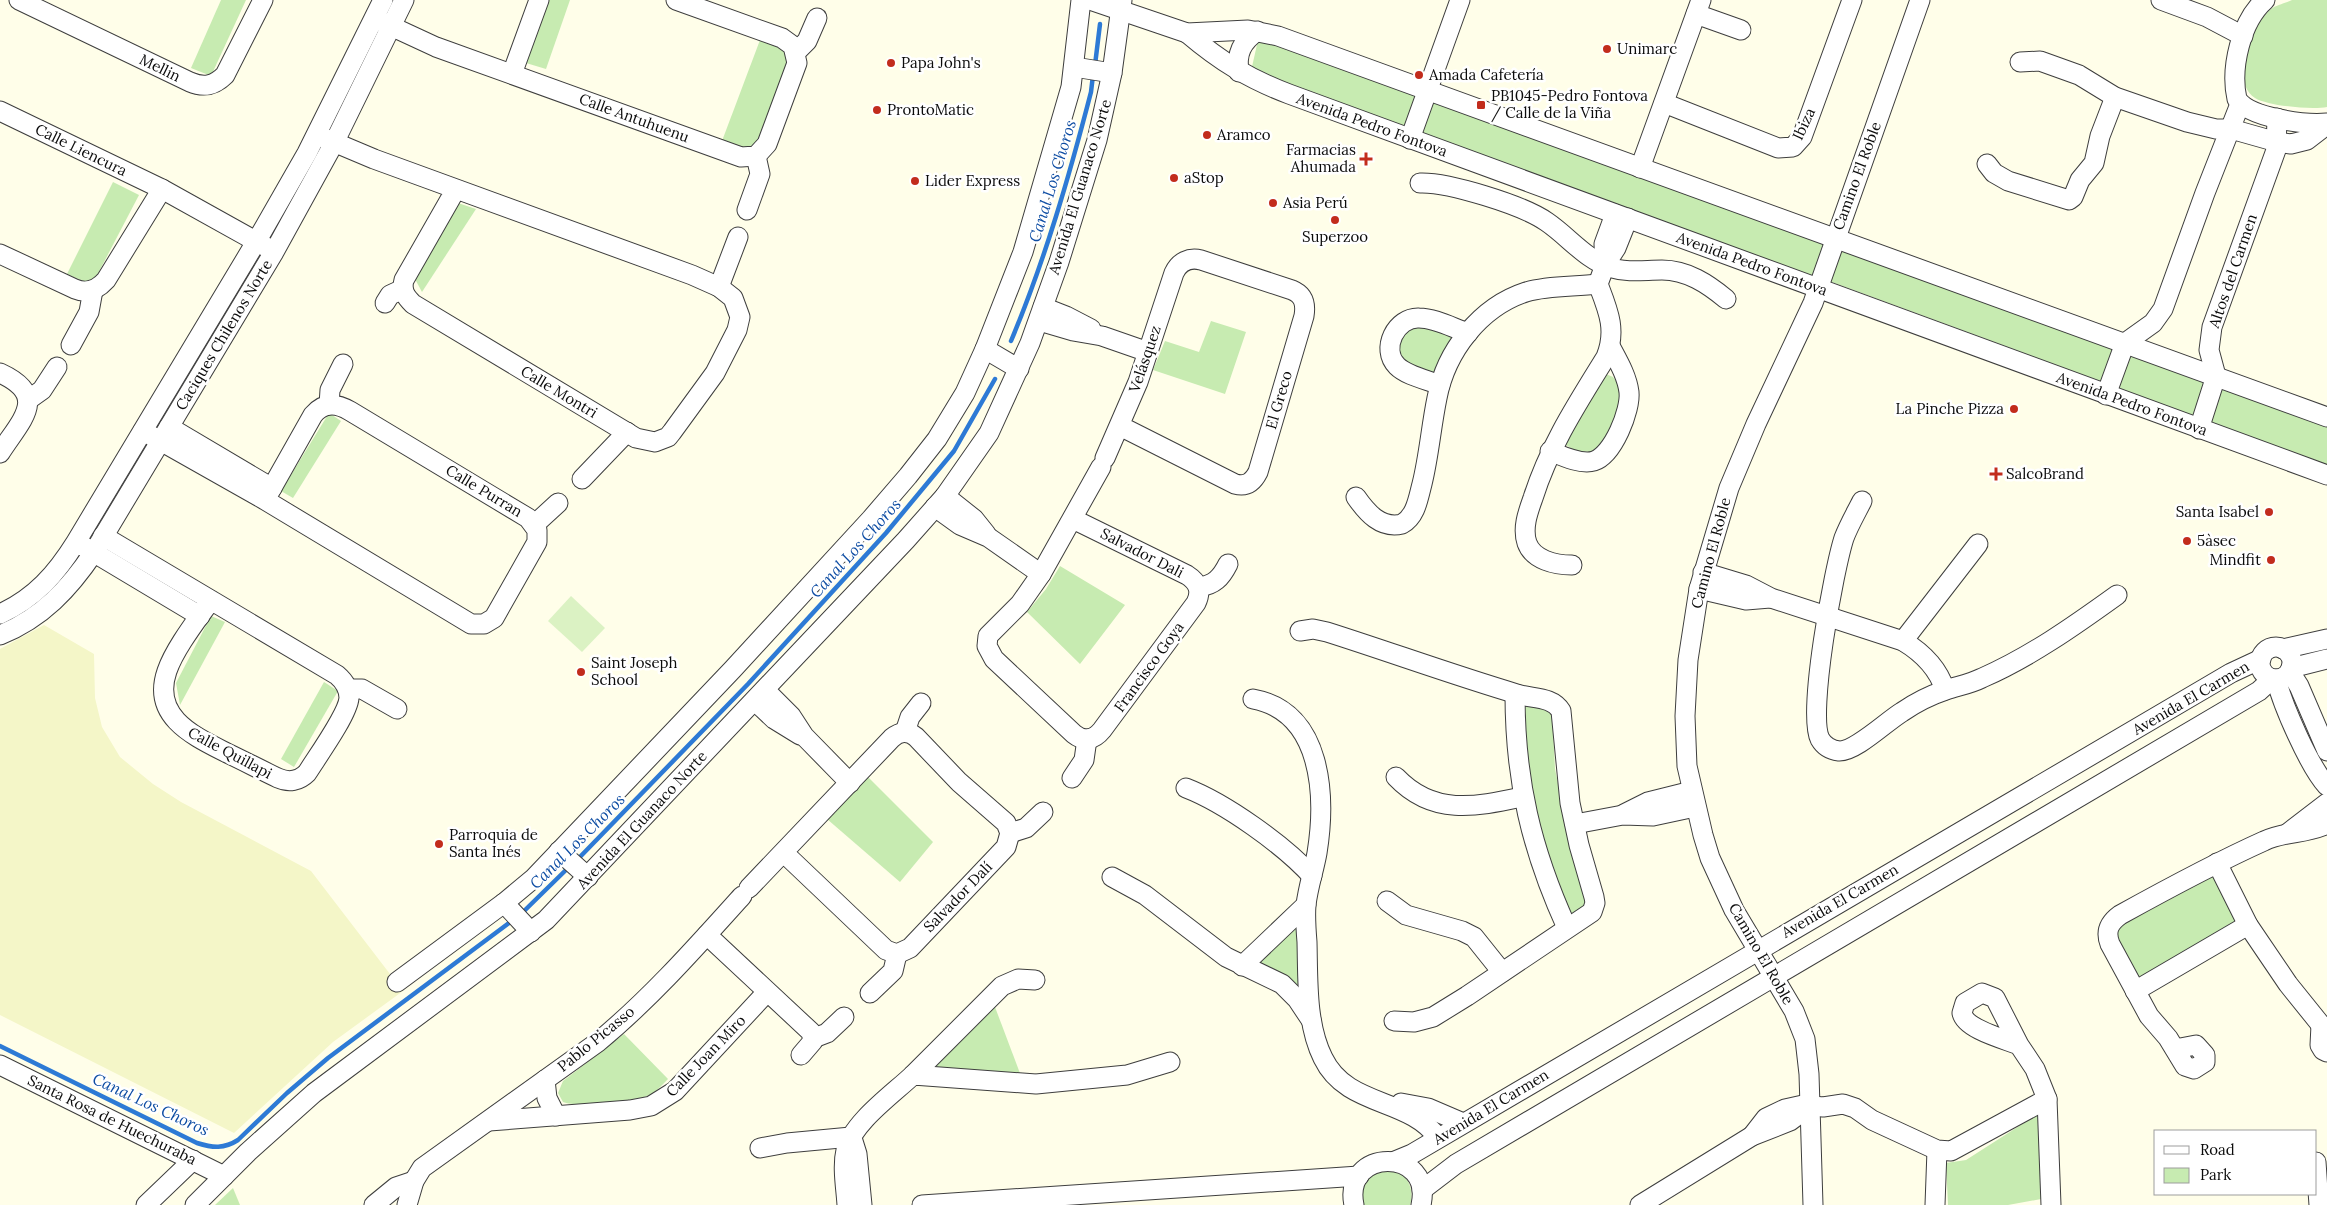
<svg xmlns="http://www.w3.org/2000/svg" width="2327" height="1205" font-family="Lora,serif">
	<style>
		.farmland { fill: #f4f6c8 }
		.green { fill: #c7ebb1 }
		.pitch { fill: #dbf2c3 }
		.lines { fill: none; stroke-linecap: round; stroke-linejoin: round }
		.stream { stroke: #2d7ad5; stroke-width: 4.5 }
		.minor-casing { stroke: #3e3e3e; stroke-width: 21 }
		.minor { stroke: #fff; stroke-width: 19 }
		.poi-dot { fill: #c22c1c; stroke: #fff; stroke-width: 2 }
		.labels { text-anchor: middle; stroke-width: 5; stroke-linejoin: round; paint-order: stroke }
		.poi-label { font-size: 15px; fill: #0b0b0b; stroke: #fff; text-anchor: start }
		.street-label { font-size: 15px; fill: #0b0b0b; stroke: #fff }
		.water-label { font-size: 16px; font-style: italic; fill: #0e4da3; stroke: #fff }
	</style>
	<rect width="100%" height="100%" fill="#fffee9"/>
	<!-- farmland -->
	<path class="farmland" d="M 44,625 L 94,654 L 95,698 L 102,727 L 120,757 L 153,784 L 181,802 L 311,871 L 403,991 L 333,1042 L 234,1133 L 0,1015 L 0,649 Z"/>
	<!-- green -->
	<g class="green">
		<path d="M 221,0 L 246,0 L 211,76 L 191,68 Z"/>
		<path d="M 549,0 L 570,0 L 546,69 L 526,63 Z"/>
		<path d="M 2292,0 L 2327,0 L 2327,107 C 2312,110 2268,106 2255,98 C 2228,80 2252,24 2271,9 C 2276,5 2286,3 2292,0 Z"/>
		<path d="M 1259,36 L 1828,239 L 1816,277 L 1251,71 Z"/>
		<path d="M 760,40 L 783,46 L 789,66 L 758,146 L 746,149 L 722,141 Z"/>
		<path d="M 113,182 L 139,195 L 92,285 L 67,274 Z"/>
		<path d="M 458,203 L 476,209 L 422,292 L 415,279 Z"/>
		<path d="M 1841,245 L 2327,423 L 2327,465 L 1829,281 Z"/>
		<path d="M 1211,321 L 1246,332 L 1225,394 L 1153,370 L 1165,341 L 1199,352 Z"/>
		<path d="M 1413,323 L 1454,335 L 1434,374 L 1410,366 L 1398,352 L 1402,334 Z"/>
		<path d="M 1606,374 L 1613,377 L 1620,386 L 1622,396 L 1608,439 L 1591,452 L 1576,451 L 1564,444 Z"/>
		<path d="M 329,413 L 341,421 L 293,498 L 281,491 Z"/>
		<path d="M 1060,566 L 1125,605 L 1080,664 L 1027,612 L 1046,589 Z"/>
		<path d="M 211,616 L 225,622 L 180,705 L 176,683 Z"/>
		<path d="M 324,682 L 338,691 L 294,767 L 281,759 Z"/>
		<path d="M 1519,700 L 1552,707 L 1555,769 L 1566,822 L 1590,904 L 1568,915 L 1530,803 Z"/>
		<path d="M 866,775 L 933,842 L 900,882 L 827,819 Z"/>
		<path d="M 2209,876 L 2214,877 L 2235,920 L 2234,925 L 2140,978 L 2132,975 L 2115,931 L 2120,924 Z"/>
		<path d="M 1299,919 L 1301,986 L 1295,986 L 1278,971 L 1261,965 L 1259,959 Z"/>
		<path d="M 995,1007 L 1021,1076 L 938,1069 L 936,1065 L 938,1060 Z"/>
		<path d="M 624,1034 L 668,1079 C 662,1085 657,1091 650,1095 C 635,1101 577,1108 563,1102 L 558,1093 L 563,1081 Z"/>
		<path d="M 2038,1114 L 2041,1199 L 2008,1205 L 1948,1205 L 1946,1163 L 1966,1160 Z"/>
		<path d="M 1381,1170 C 1386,1170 1393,1170 1398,1172 C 1410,1177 1414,1194 1410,1205 L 1362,1205 C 1362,1183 1362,1181 1381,1170 Z"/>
		<path d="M 233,1188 L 240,1205 L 215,1205 Z"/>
	</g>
	<!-- pitch -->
	<path class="pitch" d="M 571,596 L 605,628 L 582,652 L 548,621 Z"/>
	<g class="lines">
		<!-- stream -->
		<g class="stream">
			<path d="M 1095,65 L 1100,24"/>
			<path d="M 1011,341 C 1045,260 1069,177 1091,92 L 1093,75"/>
			<path d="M 577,860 L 748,684 L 886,533 L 954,451 L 995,379"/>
			<path d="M 521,914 L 569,867"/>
			<path d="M 0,1046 L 197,1143 C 213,1148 224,1149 238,1140 L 287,1093 L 328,1058 L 513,920"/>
		</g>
		<!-- minor casing -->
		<g class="minor-casing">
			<g id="minor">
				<path d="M 19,0 L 190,82 C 204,88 214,86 225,75 L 263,0"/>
				<path d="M 1090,0 L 1187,33 L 1248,30 L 1278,36 L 2327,417"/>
				<path d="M 2161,0 L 2207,17 L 2243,36"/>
				<path d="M 2265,0 C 2241,21 2230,68 2237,99 C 2249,118 2306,125 2327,123"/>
				<path d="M 1696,14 L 1741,30"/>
				<path d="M 382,22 L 436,47 L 741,157 L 756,156 L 767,144 L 797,63 L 793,46 L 782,38 L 676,0"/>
				<path d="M 1187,33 C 1220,61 1249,79 1289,94 L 2327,475"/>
				<path d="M 796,52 L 807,41 L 817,18"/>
				<path d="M 2020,62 L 2040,61 L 2079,75 L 2115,97 L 2187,122 L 2216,129 L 2231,129 L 2277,142 L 2291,144 L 2307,140 L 2320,130 L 2325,124"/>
				<path d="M 1074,67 L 1112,73"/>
				<path d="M 1239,72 C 1236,53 1242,42 1257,31"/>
				<path d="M 512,74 L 539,0"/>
				<path d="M 1664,103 L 1778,148 L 1793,147 L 1802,137 L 1852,0"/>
				<path d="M 0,111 L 162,189 L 268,248"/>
				<path d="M 317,135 L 374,159 L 692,275 L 719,287 L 733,298 L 740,317 L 737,330 L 715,373 L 672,432 L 668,437 L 655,442 L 636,438 L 413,304 C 406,297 401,291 404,280 L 456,189"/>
				<path d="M 1410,139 L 1460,0"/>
				<path d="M 1987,164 L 1994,173 L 2008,181 L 2069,200 L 2073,197 L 2080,180 L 2094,163 L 2100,136 L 2115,97"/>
				<path d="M 1640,168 L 1701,0"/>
				<path d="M 1420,183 C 1448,182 1523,205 1547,222 C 1569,237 1586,260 1612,268 C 1628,273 1645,270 1662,270 C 1687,270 1708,284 1726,299"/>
				<path d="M 747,210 L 760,174 L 756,156"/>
				<path d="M 0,254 L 75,289 C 87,294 97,290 106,280 L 162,189"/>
				<path d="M 1605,265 L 1604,244 L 1615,214"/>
				<path d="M 719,287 L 738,237"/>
				<path d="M 385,303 L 390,295 L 403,289"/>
				<path d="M 1043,307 L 1066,316 L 1091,329"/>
				<path d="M 1039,321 L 1073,331 L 1102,336 L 1148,352"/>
				<path d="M 71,345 L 89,312 L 93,290"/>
				<path d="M 985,349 L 1019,369"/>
				<path d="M 0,373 C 50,396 21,420 0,453"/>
				<path d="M 1440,385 C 1428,380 1407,376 1397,366 C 1380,349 1396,317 1419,318 C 1435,318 1453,328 1468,333"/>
				<path d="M 2106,395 L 2125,343 L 2153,323 L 2163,309 L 2205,193 L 2240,104"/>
				<path d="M 28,400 L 42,390 L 57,367"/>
				<path d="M 329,405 L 330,390 L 343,364"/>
				<path d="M 169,427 L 272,488"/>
				<path d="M 2199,429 L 2216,376 L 2209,350 L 2212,327 L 2276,150 L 2277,118"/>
				<path d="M 143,431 L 265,500 L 471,624 L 484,624 L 494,618 L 537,542 L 537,530 L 528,518 L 350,411 C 336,403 324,402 313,415 L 265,500"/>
				<path d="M 1550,451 C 1562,456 1581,465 1594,461 C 1613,455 1631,410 1629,392 C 1627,376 1618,361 1610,346"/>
				<path d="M 1105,458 L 1138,382 L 1174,273 C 1179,262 1189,257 1201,260 L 1292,290 C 1304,295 1306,304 1304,316 L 1258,472 C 1253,482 1246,487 1235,484 L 1120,426"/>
				<path d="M 582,479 L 627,432"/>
				<path d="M 945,496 L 974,519 L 986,534"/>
				<path d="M 1356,497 C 1367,513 1381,529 1402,524 C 1416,516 1418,499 1422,484 C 1429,456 1431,427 1437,398 C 1446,351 1480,307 1526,292 C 1549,285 1574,287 1598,284"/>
				<path d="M 1862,501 C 1856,513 1849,525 1844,538 C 1834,569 1807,714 1820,739 C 1824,746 1831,750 1839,751 C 1855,752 1887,721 1902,712 C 1915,703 1931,695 1946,690 C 1958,686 1970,684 1982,678 C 2030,657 2074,626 2117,595"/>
				<path d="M 935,507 L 960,525 L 988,537 L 1041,574"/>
				<path d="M 1073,519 L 1187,575 C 1198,582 1202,591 1196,603 L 1102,730 C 1094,740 1084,742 1074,734 L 994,659 L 987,646 L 988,636 L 1020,604 L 1041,574 L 1101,467"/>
				<path d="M 534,525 L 558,503"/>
				<path d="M 103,536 L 337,675 C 344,681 349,688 349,698 C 348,714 317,757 307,773 C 299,781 289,783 278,778 C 261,770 244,761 227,753 C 194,736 151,717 167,671 C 175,648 197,620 211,600"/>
				<path d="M 83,546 L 200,616"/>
				<path d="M 1572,565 C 1555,565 1533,560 1527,543 C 1522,528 1528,512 1533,498 C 1550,445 1577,404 1606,357 C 1617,330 1608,310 1598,284 L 1605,265 L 1616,248 L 1628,218"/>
				<path d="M 1703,572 L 1746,585 L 1771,598 L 1903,641 C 1923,653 1938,668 1945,690"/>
				<path d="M 1199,587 C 1214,585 1221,578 1228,564"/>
				<path d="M 1699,589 L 1746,600 L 1770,598"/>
				<path d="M 0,614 C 35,598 56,574 76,542 L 256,242 L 307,153 L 383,0"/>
				<path d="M 1300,631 L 1313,629 L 1327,632 C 1390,652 1453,675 1517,694 C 1532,699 1552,696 1561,711 L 1570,803 L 1579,845 L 1594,897 L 1595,903 L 1592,912 L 1467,996 L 1433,1017 L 1414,1022 L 1394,1021"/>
				<path d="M 0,635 C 42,618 69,589 94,552 L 274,252 L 334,143 L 404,0"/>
				<path d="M 1903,641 L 1978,544"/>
				<circle cx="2276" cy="663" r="16"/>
				<path d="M 2283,649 L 2327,639"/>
				<path d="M 2291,668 L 2327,659"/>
				<path d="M 2290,672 L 2299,686 L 2327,751"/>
				<path d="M 2276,679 C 2283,706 2309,766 2327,786"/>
				<path d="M 348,689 L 362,689 L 397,709"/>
				<path d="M 765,690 L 791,716 L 804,736 L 850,783"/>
				<path d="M 1515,694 C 1515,780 1531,849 1567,928"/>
				<path d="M 1253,699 C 1323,712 1326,797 1317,853 C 1314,870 1308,887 1306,905 C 1305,917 1306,930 1307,942 C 1308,980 1306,1024 1323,1058 C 1347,1108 1409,1097 1438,1138"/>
				<path d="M 755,701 L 774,719 L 800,735"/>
				<path d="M 905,732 L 910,717 L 921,703"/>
				<path d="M 1396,777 C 1433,816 1475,807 1522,797"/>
				<path d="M 1072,778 L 1084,760 L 1087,739"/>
				<path d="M 1186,788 C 1225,803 1284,845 1312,876"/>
				<path d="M 1624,814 L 1648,802 L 1692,791"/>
				<path d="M 1575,824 L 1623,815 L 1653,816 L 1695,807"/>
				<path d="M 1010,833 L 1026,828 L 1043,812"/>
				<path d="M 2288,833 L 2327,803"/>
				<path d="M 559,851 L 588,877"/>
				<path d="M 2217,863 L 2248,925 L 2288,984 L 2321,1025 L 2327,1029"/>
				<path d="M 1112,877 L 1145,895 L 1226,957 L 1282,984 L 1297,999 L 1311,1020"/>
				<path d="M 749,888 L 892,738 C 900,731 908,731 916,737 L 959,782 L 1006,823 L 1010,833 L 1006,847 L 910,948 L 897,954 L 886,950 L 784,853"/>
				<path d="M 1387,901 L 1406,915 L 1462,931 L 1474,937 L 1502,972"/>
				<path d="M 504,903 L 531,932"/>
				<path d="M 707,935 L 811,1032 L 813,1041 L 801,1055"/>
				<path d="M 1242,966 L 1306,905"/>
				<path d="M 397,982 L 504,903 L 534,878 L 733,669 L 871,519 L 908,476 L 937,439 L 965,393 L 985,349 L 1023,252 L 1071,87 L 1081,0"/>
				<path d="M 2135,991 L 2248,925"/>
				<path d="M 870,993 L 893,971 L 897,954"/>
				<path d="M 2321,1025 L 2320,1045 L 2323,1050 L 2327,1052"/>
				<path d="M 814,1038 L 827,1033 L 844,1017"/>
				<path d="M 2019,1045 C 2004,1039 1965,1029 1962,1013 L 1965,1003 L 1982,993 L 1995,998 L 2019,1045 L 2035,1069 L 2047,1099 L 2051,1205"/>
				<path d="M 2175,1049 L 2196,1045 L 2205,1055 L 2205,1062 L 2194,1069 L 2185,1066 L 2168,1038 L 2149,1016 L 2110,944 C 2105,931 2109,923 2120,915 C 2167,889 2215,863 2264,841 C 2285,831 2307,834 2327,824"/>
				<path d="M 0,1065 L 224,1176"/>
				<path d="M 913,1075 L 1002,986 L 1018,979 L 1035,980"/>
				<path d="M 545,1080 L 547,1098 L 556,1116"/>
				<path d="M 1401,1103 L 1428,1108 L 1463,1123"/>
				<path d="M 489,1121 L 630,1110 L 651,1106 L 675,1091 L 767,992"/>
				<path d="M 1752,1136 L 1766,1118 L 1785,1109 L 1803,1105 L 1823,1107 L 1843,1104 L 1855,1108 L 1872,1120 L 1937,1150 L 1951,1151 L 2047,1099"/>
				<path d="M 852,1138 L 857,1154 L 862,1205"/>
				<path d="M 760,1148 L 787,1143 L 851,1137"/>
				<path d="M 1395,1161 L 1412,1154 L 2231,673 L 2261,659"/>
				<path d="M 2316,1162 L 2319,1205"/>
				<path d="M 1422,1190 L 1456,1164 L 2259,691 L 2272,679"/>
				<path d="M 146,1205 L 193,1160"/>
				<path d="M 195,1205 L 248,1152 L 314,1093 L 546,920 L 906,540 L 945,496 L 989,433 L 1030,343 L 1059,262 L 1097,140 L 1112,73 L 1122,0"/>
				<path d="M 374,1205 L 396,1187 L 414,1181"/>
				<path d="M 407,1205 L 414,1181 L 422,1168 L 598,1042 C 651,998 696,947 742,896"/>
				<path d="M 847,1205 C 846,1188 842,1167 846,1150 C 852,1123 893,1094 913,1075 L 1036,1084 L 1127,1075 L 1170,1062"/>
				<path d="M 922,1205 L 1359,1176"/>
				<path d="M 1354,1205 C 1342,1147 1434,1147 1421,1205"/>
				<path d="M 1640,1205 L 1752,1136 L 1790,1121 L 1810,1106"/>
				<path d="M 1813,1205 L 1809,1074 L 1805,1039 L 1794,1011 L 1734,910 L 1710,858 L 1703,835 L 1687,766 L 1685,716 L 1688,660 L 1699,589 L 1729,488 L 1756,424 L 1813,303 L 1920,0"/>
				<path d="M 1935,1205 L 1937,1150"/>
			</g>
		</g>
		<!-- minor -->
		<use href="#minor" class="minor"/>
	</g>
	<!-- markers -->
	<g class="poi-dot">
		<circle cx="1607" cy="49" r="5"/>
		<circle cx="891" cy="63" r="5"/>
		<circle cx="1419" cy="75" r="5"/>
		<rect x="1476" y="100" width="10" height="10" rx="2.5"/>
		<circle cx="877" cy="110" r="5"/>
		<circle cx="1207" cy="135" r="5"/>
		<path d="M1363.5 151.5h5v5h5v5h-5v5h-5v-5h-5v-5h5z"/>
		<circle cx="1174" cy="178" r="5"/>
		<circle cx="915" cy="181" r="5"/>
		<circle cx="1273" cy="203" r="5"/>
		<circle cx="1335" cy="220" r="5"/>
		<circle cx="2014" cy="409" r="5"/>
		<path d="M1993.5 466.5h5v5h5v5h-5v5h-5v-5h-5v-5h5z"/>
		<circle cx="2269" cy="512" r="5"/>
		<circle cx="2187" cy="541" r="5"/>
		<circle cx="2271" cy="560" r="5"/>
		<circle cx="581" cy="672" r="5"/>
		<circle cx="439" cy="844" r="5"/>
	</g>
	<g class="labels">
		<!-- poi labels -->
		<g class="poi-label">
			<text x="1617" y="54">Unimarc</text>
			<text x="901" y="68">Papa John's</text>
			<text x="1429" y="80">Amada Cafetería</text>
			<text x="1491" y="101">PB1045-Pedro Fontova<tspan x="1491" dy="17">/ Calle de la Viña</tspan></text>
			<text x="887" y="115">ProntoMatic</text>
			<text x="1217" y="140">Aramco</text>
			<text x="1356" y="155" text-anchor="end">Farmacias<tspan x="1356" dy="17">Ahumada</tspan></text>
			<text x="1184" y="183">aStop</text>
			<text x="925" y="186">Lider Express</text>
			<text x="1283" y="208">Asia Perú</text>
			<text x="1335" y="242" text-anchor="middle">Superzoo</text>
			<text x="2004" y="414" text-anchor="end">La Pinche Pizza</text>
			<text x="2006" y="479">SalcoBrand</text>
			<text x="2259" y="517" text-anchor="end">Santa Isabel</text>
			<text x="2197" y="546">5àsec</text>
			<text x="2261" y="565" text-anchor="end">Mindfit</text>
			<text x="591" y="668">Saint Joseph<tspan x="591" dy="17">School</tspan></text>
			<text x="449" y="840">Parroquia de<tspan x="449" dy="17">Santa Inés</tspan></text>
		</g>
		<!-- street labels -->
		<g class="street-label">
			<text transform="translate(160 68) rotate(26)" y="5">Mellin</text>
			<text transform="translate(634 118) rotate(20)" y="5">Calle Antuhuenu</text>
			<text transform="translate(1804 124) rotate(-65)" y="5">Ibiza</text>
			<text transform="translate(1372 125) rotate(20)" y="5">Avenida Pedro Fontova</text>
			<text transform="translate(81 150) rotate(26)" y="5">Calle Liencura</text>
			<text transform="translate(1857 176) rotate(-70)" y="5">Camino El Roble</text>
			<text transform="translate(1080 187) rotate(-73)" y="5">Avenida El Guanaco Norte</text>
			<text transform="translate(1752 264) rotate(20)" y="5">Avenida Pedro Fontova</text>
			<text transform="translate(2233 271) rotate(-71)" y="5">Altos del Carmen</text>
			<text transform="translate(224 335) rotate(-59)" y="5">Caciques Chilenos Norte</text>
			<text transform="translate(1145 359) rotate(-71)" y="5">Velásquez</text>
			<text transform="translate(559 392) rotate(31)" y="5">Calle Montri</text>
			<text transform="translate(1279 400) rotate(-74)" y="5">El Greco</text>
			<text transform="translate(2132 404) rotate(20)" y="5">Avenida Pedro Fontova</text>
			<text transform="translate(484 491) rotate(31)" y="5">Calle Purran</text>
			<text transform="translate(1142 553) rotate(27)" y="5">Salvador Dali</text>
			<text transform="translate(1711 553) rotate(-75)" y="5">Camino El Roble</text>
			<text transform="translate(1149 667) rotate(-54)" y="5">Francisco Goya</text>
			<text transform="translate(2191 698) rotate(-30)" y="5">Avenida El Carmen</text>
			<text transform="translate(230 753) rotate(28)" y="5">Calle Quillapi</text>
			<text transform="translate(642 820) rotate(-47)" y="5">Avenida El Guanaco Norte</text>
			<text transform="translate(958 897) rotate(-46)" y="5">Salvador Dalí</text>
			<text transform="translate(1840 901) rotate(-30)" y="5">Avenida El Carmen</text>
			<text transform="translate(1761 954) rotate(60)" y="5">Camino El Roble</text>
			<text transform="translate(596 1039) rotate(-39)" y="5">Pablo Picasso</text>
			<text transform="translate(706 1056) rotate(-46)" y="5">Calle Joan Miro</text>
			<text transform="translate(1491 1107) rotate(-31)" y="5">Avenida El Carmen</text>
			<text transform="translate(112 1120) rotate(26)" y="5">Santa Rosa de Huechuraba</text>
		</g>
		<!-- water labels -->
		<g class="water-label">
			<text transform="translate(1052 181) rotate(-73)" y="6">Canal Los Choros</text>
			<text transform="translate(855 548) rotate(-48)" y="6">Canal Los Choros</text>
			<text transform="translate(577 841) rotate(-45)" y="6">Canal Los Choros</text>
			<text transform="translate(151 1104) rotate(25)" y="6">Canal Los Choros</text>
		</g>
	</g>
	<!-- legend -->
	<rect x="2154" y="1130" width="162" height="65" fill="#ffffff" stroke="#9d9d9d"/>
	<rect x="2164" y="1146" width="25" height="8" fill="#ffffff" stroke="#9d9d9d"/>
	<text x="2200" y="1155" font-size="15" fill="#0b0b0b">Road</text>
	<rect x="2164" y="1168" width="25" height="15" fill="#c7ebb1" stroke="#9d9d9d"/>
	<text x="2200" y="1180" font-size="15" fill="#0b0b0b">Park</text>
</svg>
